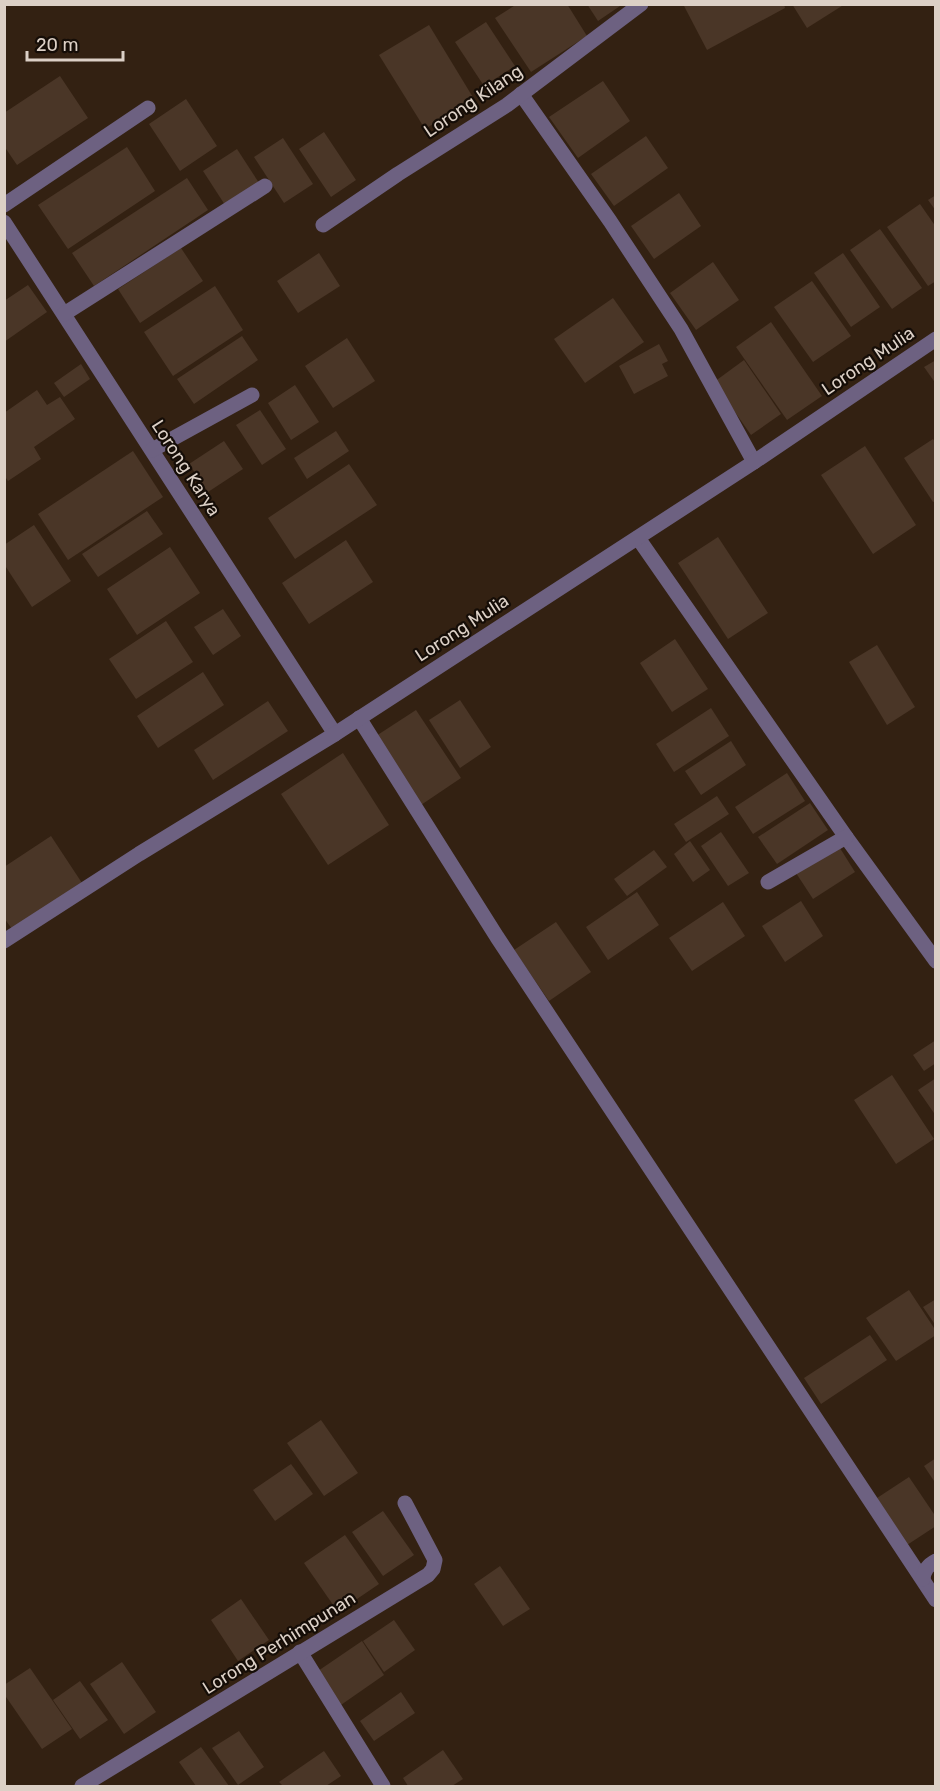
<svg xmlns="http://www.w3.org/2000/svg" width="940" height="1791" font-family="Rubik,sans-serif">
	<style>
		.building { fill: #4a3627 }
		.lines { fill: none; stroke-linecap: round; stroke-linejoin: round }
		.minor { stroke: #6d6181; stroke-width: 15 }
		.labels { text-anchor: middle; stroke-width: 4.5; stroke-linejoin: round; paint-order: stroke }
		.street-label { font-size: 18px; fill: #dcd0c6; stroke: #150d07 }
	</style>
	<rect width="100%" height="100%" fill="#332112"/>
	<!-- building -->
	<g class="building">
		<path d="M 517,4 L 567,4 L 587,36 L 531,72 L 495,18 Z"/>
		<path d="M 587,4 L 623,4 L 598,21 Z"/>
		<path d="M 683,4 L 784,4 L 785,8 L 707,50 Z"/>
		<path d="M 792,4 L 845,4 L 807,28 Z"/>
		<path d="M 486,22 L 515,66 L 484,86 L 455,42 Z"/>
		<path d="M 429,25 L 474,99 L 425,129 L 379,55 Z"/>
		<path d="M 60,76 L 88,118 L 17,165 L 4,146 L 4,113 Z"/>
		<path d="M 603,81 L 630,121 L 578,158 L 549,117 Z"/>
		<path d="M 186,99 L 217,146 L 180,171 L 149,124 Z"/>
		<path d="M 324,132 L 356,180 L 331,197 L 299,149 Z"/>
		<path d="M 646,136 L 668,168 L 614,206 L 591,174 Z"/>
		<path d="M 283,138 L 313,184 L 284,203 L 254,157 Z"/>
		<path d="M 127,147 L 155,191 L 68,249 L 38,205 Z"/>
		<path d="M 237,149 L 259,183 L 225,205 L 203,171 Z"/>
		<path d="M 187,178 L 208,210 L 94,286 L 72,253 Z"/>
		<path d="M 679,193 L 701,226 L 654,259 L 631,226 Z"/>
		<path d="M 936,195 L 936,211 L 928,200 Z"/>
		<path d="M 920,204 L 936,227 L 936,281 L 928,286 L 887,227 Z"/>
		<path d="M 880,229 L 922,288 L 892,309 L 850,250 Z"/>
		<path d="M 181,248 L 203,281 L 140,323 L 118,289 Z"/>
		<path d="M 319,253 L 340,286 L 298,313 L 277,281 Z"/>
		<path d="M 843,253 L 880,307 L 851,327 L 814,273 Z"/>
		<path d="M 713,262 L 739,300 L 696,330 L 670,293 Z"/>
		<path d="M 812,281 L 851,336 L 813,362 L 774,307 Z"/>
		<path d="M 28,285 L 47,312 L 4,342 L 4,301 Z"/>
		<path d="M 215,286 L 243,330 L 173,376 L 144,332 Z"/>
		<path d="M 613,298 L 644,342 L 585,383 L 554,339 Z"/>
		<path d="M 771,322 L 822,396 L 787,420 L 736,347 Z"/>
		<path d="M 242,336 L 258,360 L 194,404 L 177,379 Z"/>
		<path d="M 347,338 L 375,381 L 333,408 L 305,366 Z"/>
		<path d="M 659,344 L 668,361 L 662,364 L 668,376 L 634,394 L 619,366 Z"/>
		<path d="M 744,360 L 781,414 L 751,435 L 714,382 Z"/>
		<path d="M 936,360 L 936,384 L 924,367 Z"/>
		<path d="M 81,364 L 90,379 L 64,397 L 54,383 Z"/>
		<path d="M 295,385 L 319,422 L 291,440 L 268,403 Z"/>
		<path d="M 37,390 L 47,405 L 60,397 L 75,419 L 34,447 L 41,459 L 8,481 L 4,475 L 4,413 Z"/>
		<path d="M 260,410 L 286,449 L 262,465 L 236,425 Z"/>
		<path d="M 336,431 L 349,451 L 307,479 L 294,458 Z"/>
		<path d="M 933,439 L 936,443 L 936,501 L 933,502 L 904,458 Z"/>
		<path d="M 224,441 L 243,469 L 208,492 L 189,464 Z"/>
		<path d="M 865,446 L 916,525 L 873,554 L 821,475 Z"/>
		<path d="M 133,451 L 163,497 L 68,560 L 38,514 Z"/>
		<path d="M 349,464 L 377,505 L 295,559 L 268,518 Z"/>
		<path d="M 147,511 L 163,534 L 98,577 L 82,554 Z"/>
		<path d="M 34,525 L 71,581 L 32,607 L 4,564 L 4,545 Z"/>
		<path d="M 718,537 L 768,613 L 728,639 L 678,563 Z"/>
		<path d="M 346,540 L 373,582 L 309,624 L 282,583 Z"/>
		<path d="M 170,547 L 200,593 L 137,635 L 107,589 Z"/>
		<path d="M 223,609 L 241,636 L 213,655 L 194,627 Z"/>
		<path d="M 166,621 L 193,662 L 136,699 L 109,659 Z"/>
		<path d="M 675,639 L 708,689 L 672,712 L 640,663 Z"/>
		<path d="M 877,645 L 915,707 L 887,725 L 849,662 Z"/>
		<path d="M 203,672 L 224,705 L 158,748 L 137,716 Z"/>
		<path d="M 460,700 L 491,747 L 460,768 L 429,720 Z"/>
		<path d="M 268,701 L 288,731 L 213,780 L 194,750 Z"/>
		<path d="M 711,708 L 729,736 L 674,772 L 656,744 Z"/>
		<path d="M 416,710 L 461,778 L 421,805 L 376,736 Z"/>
		<path d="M 731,741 L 746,765 L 701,795 L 685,771 Z"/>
		<path d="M 343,753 L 389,825 L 328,865 L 281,794 Z"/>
		<path d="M 787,773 L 805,801 L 753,834 L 735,807 Z"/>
		<path d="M 717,796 L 729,814 L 686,842 L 674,824 Z"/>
		<path d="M 810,803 L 828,830 L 777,864 L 758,837 Z"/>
		<path d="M 721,832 L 749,873 L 728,886 L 701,846 Z"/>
		<path d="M 51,836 L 82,883 L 12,929 L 4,918 L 4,867 Z"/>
		<path d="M 690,841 L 710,870 L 693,882 L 674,854 Z"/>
		<path d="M 838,845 L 855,872 L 813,899 L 796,873 Z"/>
		<path d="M 654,850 L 667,867 L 627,896 L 614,879 Z"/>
		<path d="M 637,892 L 659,925 L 608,960 L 586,927 Z"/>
		<path d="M 801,901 L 823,936 L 785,962 L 762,926 Z"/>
		<path d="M 723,902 L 745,936 L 692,971 L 669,938 Z"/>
		<path d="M 556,922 L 591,972 L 549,1001 L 514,950 Z"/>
		<path d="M 936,1040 L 936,1063 L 924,1071 L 913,1055 Z"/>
		<path d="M 892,1075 L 934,1139 L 896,1164 L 854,1100 Z"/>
		<path d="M 936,1078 L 936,1116 L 918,1090 Z"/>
		<path d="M 909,1290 L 936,1331 L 936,1335 L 896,1361 L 866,1318 Z"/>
		<path d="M 936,1299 L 936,1326 L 923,1307 Z"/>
		<path d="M 870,1335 L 887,1360 L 821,1404 L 804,1378 Z"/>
		<path d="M 321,1420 L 358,1473 L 324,1496 L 287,1443 Z"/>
		<path d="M 936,1458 L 936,1484 L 924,1466 Z"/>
		<path d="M 291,1464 L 313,1494 L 275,1521 L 253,1490 Z"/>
		<path d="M 909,1477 L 936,1517 L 936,1526 L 907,1545 L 877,1498 Z"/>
		<path d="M 383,1511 L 414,1555 L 383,1576 L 352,1532 Z"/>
		<path d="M 345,1535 L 379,1584 L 338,1612 L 304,1563 Z"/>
		<path d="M 500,1566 L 530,1609 L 503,1626 L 474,1584 Z"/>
		<path d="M 241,1599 L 269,1640 L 238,1661 L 211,1620 Z"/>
		<path d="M 394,1620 L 415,1650 L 384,1672 L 363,1641 Z"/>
		<path d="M 362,1641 L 384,1675 L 338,1707 L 315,1673 Z"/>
		<path d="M 122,1662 L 156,1712 L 124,1734 L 90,1684 Z"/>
		<path d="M 30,1668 L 72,1729 L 42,1749 L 4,1694 L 4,1685 Z"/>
		<path d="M 80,1681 L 108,1720 L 80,1739 L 53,1700 Z"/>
		<path d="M 401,1692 L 415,1713 L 374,1741 L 360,1721 Z"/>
		<path d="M 239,1731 L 264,1767 L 238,1785 L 212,1748 Z"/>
		<path d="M 201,1747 L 229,1786 L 196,1786 L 179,1762 Z"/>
		<path d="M 443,1750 L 463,1779 L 452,1786 L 408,1786 L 403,1778 Z"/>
		<path d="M 324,1751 L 341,1776 L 326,1786 L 283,1786 L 279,1782 Z"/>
	</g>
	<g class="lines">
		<!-- minor -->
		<g class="minor">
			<path d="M 521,94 L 610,221 L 681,329 L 754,462"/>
			<path d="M 4,205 L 148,108"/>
			<path d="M 4,222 L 335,734"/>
			<path d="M 323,225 L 398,174 L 507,105 L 641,4"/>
			<path d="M 64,314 L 265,186"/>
			<path d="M 152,450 L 252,395"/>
			<path d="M 638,538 L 846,837 L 936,961"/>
			<path d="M 359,718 L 497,937 L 936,1600"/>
			<path d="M 768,882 L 846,837"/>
			<path d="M 4,941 L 139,854 L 335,734 L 754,462 L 936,339"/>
			<path d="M 923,1579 C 924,1570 928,1565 936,1561"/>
			<path d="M 300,1652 L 383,1786"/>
			<path d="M 82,1786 L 428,1575 L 433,1569 L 435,1560 L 405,1503"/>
		</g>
	</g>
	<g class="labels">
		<!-- street labels -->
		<g class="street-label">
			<text transform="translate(473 101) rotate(-34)" y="6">Lorong Kilang</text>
			<text transform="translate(868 361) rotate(-34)" y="6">Lorong Mulia</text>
			<text transform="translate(186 468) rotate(57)" y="6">Lorong Karya</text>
			<text transform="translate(462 628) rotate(-33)" y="6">Lorong Mulia</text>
			<text transform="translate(279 1643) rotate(-32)" y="6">Lorong Perhimpunan</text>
		</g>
	</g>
	<!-- border -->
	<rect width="940" height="1791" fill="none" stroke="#dcd0c6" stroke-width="12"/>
	<!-- scale -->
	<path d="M27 51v9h96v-9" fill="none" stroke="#dcd0c6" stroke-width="3"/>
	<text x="36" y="51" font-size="18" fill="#dcd0c6" stroke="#150d07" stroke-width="4.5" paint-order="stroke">20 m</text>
</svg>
